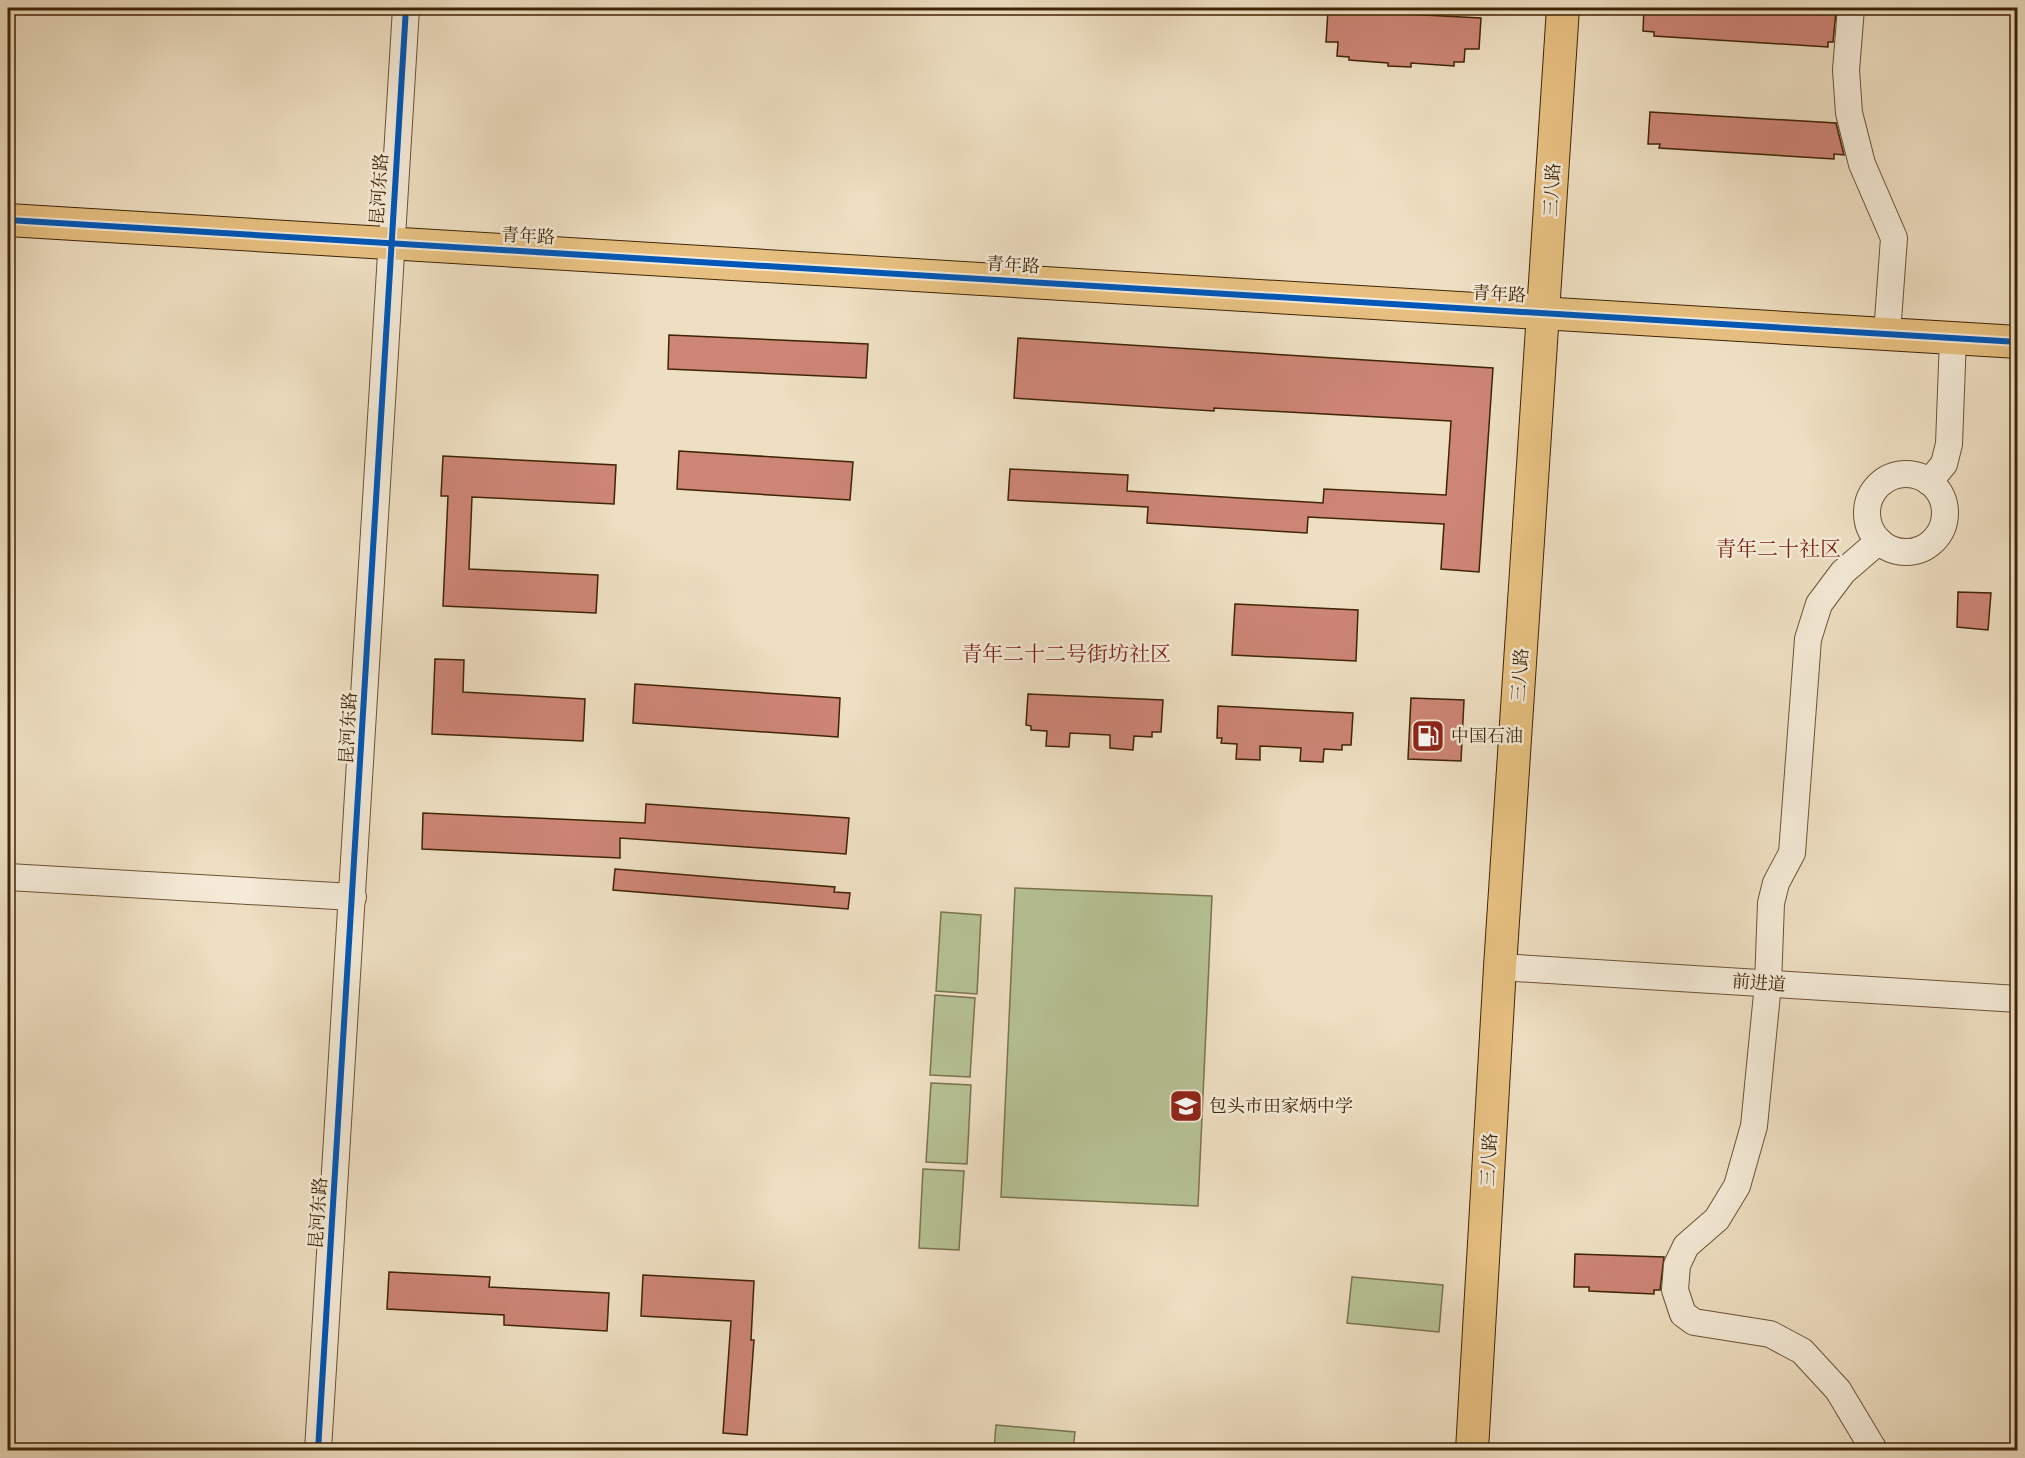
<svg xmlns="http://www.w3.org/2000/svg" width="2025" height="1458" font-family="Cardo,'Noto Serif SC',serif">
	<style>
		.green { fill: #b6c295; stroke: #7a734d; stroke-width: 1.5 }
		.building { fill: #cd8576; stroke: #3f2405; stroke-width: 1.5 }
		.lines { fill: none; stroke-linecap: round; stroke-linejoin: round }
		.minor-casing { stroke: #6b5334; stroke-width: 28 }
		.major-casing { stroke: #3f2405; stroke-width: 34 }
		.minor { stroke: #f4ead7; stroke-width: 26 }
		.major { stroke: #e7c081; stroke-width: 32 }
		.cycleway-casing { stroke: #f4ead7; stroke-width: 10 }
		.cycleway { stroke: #0057b8; stroke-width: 6 }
		.labels { text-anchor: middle; stroke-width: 5; stroke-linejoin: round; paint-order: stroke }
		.street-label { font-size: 18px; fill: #3f2405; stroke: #f4ead7 }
		.poi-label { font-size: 18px; fill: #3f2405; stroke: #f4ead7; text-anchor: start }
		.quarter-label { font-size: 21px; fill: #7a1f14; stroke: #f4ead7 }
	</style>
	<rect width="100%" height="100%" fill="#eedfc2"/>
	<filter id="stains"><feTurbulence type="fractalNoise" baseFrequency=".00333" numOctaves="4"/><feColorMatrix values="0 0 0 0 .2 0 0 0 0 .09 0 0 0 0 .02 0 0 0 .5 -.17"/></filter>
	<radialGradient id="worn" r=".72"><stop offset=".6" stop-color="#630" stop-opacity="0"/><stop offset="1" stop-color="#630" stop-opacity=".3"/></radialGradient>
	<!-- green -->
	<g class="green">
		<path d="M 1015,888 L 1212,896 L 1198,1206 L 1001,1197 Z"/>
		<path d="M 941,912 L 981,915 L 977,994 L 936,991 Z"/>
		<path d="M 935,995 L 975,998 L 970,1077 L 930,1075 Z"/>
		<path d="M 931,1083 L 971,1085 L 967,1164 L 926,1162 Z"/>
		<path d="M 923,1169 L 964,1171 L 959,1250 L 919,1248 Z"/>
		<path d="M 1352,1277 L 1443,1285 L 1439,1332 L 1347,1323 Z"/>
		<path d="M 996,1425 L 1075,1432 L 1073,1450 L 994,1450 Z"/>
	</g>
	<!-- building -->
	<g class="building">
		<path d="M 1644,8 L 1778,8 L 1836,11 L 1833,42 L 1828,42 L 1828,47 L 1654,36 L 1654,32 L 1643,31 Z"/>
		<path d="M 1328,10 L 1481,18 L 1479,49 L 1465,49 L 1464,62 L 1454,62 L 1454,66 L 1411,63 L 1411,67 L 1388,66 L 1388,63 L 1349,60 L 1349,57 L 1337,56 L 1338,42 L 1326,42 Z"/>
		<path d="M 1650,112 L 1836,123 L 1844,155 L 1834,154 L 1834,159 L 1659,148 L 1660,144 L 1648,144 Z"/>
		<path d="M 669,335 L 868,344 L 866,378 L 668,369 Z"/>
		<path d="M 1018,338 L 1493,368 L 1479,572 L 1441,569 L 1444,524 L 1308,517 L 1307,533 L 1147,523 L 1148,507 L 1008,500 L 1010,469 L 1128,475 L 1127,491 L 1323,503 L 1324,489 L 1446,495 L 1451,421 L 1214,408 L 1214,411 L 1014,398 Z"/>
		<path d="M 679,451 L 853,462 L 850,500 L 677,489 Z"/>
		<path d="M 443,456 L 616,465 L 614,504 L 472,497 L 469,569 L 598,575 L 596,613 L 443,606 L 448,496 L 441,496 Z"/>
		<path d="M 1958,592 L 1991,593 L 1988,630 L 1957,627 Z"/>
		<path d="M 1235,604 L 1358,610 L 1356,661 L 1232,655 Z"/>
		<path d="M 435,659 L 464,660 L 463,692 L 585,699 L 583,741 L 432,734 Z"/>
		<path d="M 635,684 L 840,698 L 838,737 L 633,723 Z"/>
		<path d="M 1028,694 L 1163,700 L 1161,732 L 1152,732 L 1152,737 L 1134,736 L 1133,750 L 1110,748 L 1110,735 L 1070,733 L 1069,747 L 1046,746 L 1047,731 L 1031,730 L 1031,726 L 1026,725 Z"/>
		<path d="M 1411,698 L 1464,700 L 1461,761 L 1408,759 Z"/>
		<path d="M 1218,706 L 1353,713 L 1351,745 L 1342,745 L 1342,750 L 1324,749 L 1323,762 L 1300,761 L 1301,748 L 1260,746 L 1260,760 L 1236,759 L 1237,744 L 1221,743 L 1222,738 L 1217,738 Z"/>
		<path d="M 646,804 L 849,818 L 846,854 L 620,838 L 620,858 L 422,849 L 423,813 L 645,823 Z"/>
		<path d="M 615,869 L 835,887 L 834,892 L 850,893 L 848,909 L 613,890 Z"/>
		<path d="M 1575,1254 L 1664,1257 L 1660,1290 L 1654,1290 L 1654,1294 L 1632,1293 L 1589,1291 L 1589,1287 L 1574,1287 Z"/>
		<path d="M 389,1272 L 490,1277 L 489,1287 L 609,1293 L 607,1331 L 504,1325 L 504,1315 L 387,1309 Z"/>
		<path d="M 643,1275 L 754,1281 L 751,1340 L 754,1340 L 747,1435 L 723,1433 L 731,1321 L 641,1316 Z"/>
	</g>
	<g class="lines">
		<!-- minor casing -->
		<g class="minor-casing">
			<g id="minor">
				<path d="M 1851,8 L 1846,70 L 1849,113 L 1862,164 L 1894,238 L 1887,334"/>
				<circle cx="1906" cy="513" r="39"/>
				<path d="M 1929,482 L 1944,464 L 1949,444 L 1953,338"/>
				<path d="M 8,877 L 353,897"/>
				<path d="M 1500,967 L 2018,999"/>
				<path d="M 318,1450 L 406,8"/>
				<path d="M 1874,1450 L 1838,1390 L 1802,1351 L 1770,1334 L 1694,1322 L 1683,1314 L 1675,1290 L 1677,1265 L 1686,1246 L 1717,1219 L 1737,1186 L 1754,1126 L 1768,984 L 1771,903 L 1776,883 L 1792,853 L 1808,639 L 1819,604 L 1843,572 L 1879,541"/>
			</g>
		</g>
		<!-- major casing -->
		<g class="major-casing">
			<g id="major">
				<path d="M 8,220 L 2018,342"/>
				<path d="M 1472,1450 L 1500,967 L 1563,8"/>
			</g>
		</g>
		<!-- minor -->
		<use href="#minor" class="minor"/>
		<!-- major -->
		<use href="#major" class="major"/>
		<!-- cycleway casing -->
		<g class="cycleway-casing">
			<g id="cycleway">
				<path d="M 8,220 L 2018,342"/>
				<path d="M 318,1450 L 406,8"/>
			</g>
		</g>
		<!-- cycleway -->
		<use href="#cycleway" class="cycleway"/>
	</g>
	<!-- icons -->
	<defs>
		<g id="fuel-square" transform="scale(1.725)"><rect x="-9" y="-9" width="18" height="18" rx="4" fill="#8f2418" stroke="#f4ead7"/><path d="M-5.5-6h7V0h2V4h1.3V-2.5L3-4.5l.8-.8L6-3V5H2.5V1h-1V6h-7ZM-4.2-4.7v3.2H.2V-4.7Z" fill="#fff"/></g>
		<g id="school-square" transform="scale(1.725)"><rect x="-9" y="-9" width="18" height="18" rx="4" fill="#8f2418" stroke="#f4ead7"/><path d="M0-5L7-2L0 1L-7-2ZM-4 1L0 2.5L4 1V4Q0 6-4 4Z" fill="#fff"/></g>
	</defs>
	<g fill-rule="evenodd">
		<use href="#fuel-square" x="1428" y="736"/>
		<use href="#school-square" x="1186" y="1106"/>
	</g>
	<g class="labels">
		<!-- street labels -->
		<g class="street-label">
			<text transform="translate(379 189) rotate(-86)" y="6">昆河东路</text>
			<text transform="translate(1552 190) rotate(-87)" y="6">三八路</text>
			<text transform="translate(528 236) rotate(3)" y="6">青年路</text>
			<text transform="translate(1013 265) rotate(3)" y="6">青年路</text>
			<text transform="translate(1499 294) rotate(3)" y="6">青年路</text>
			<text transform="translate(1520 675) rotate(-86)" y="6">三八路</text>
			<text transform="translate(348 728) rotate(-87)" y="6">昆河东路</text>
			<text transform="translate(1759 983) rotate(4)" y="6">前进道</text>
			<text transform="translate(1489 1160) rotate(-87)" y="6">三八路</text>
			<text transform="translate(318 1213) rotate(-86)" y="6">昆河东路</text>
		</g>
		<!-- poi labels -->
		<g class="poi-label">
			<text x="1451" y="742">中国石油</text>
			<text x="1209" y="1112">包头市田家炳中学</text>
		</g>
		<!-- quarter labels -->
		<g class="quarter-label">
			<text x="1778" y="556">青年二十社区</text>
			<text x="1066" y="661">青年二十二号街坊社区</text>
		</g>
	</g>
	<!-- margin -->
	<rect width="2025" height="1458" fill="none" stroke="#eedfc2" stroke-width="30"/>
	<rect x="9" y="9" width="2007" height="1440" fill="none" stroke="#3f2405" stroke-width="3"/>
	<rect x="15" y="15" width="1995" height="1428" fill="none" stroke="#3f2405" stroke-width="1.5"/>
	<rect width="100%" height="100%" filter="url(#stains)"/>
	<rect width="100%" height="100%" fill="url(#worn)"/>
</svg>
